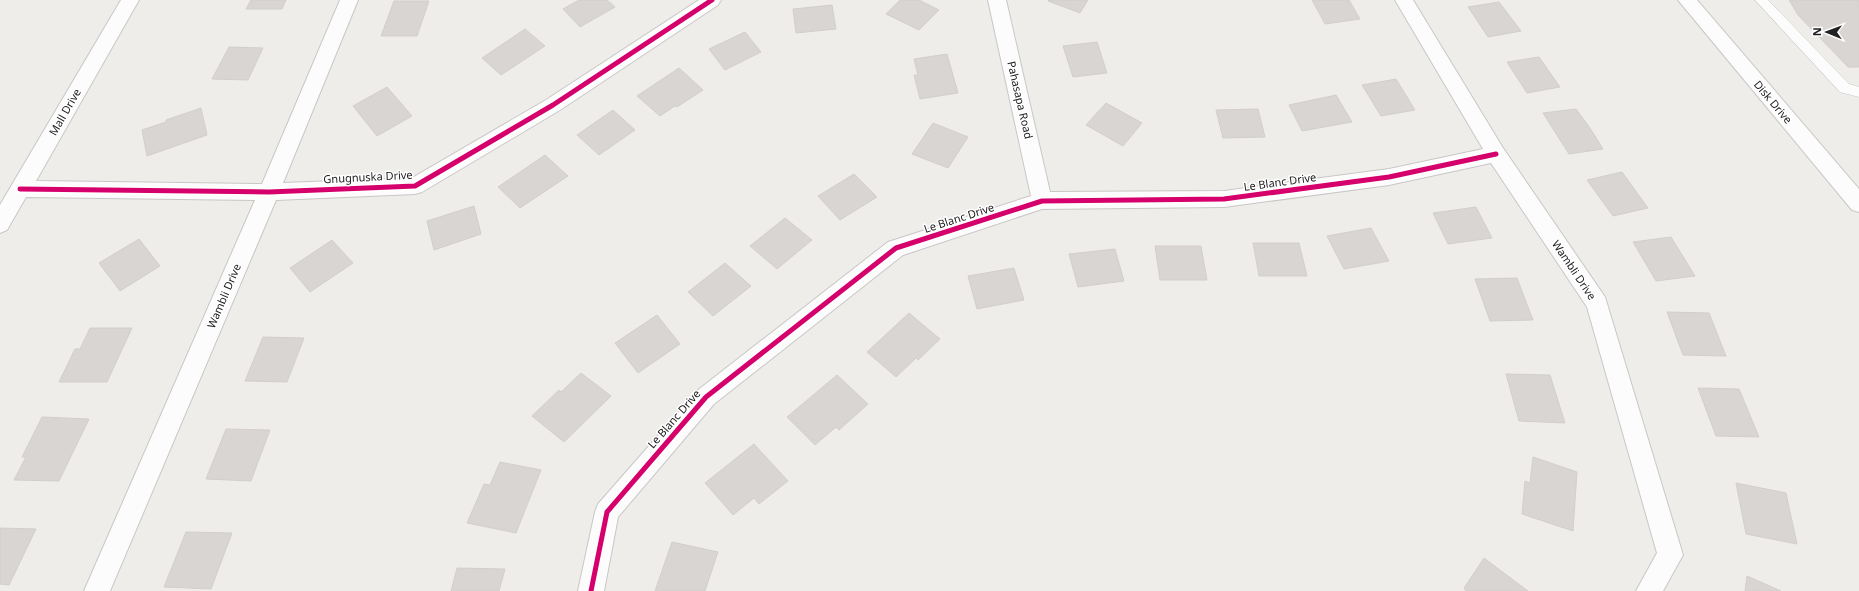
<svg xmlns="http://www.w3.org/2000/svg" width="1859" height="591" font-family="'Noto Sans',sans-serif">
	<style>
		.building { fill: #d8d5d3; stroke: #d3cecb }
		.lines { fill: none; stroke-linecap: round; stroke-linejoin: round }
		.service-casing { stroke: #c8c7c6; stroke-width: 1 }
		.minor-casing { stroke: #c8c7c6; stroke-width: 2 }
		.tertiary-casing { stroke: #c8c7c6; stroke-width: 2 }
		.service { fill: #fdfcfc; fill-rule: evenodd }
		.minor { fill: #fdfcfc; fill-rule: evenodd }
		.tertiary { fill: #fdfcfc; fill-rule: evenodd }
		.cycleway-casing { stroke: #fff; stroke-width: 8 }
		.cycleway { stroke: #d6006c; stroke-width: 5 }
		.labels { text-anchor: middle; stroke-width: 3; stroke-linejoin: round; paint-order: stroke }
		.street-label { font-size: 11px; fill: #212121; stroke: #fff }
	</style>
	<rect width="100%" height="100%" fill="#efedea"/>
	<!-- building -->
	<g class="building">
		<path d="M 251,0 L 286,0 L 282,9 L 246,9 Z"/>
		<path d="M 579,0 L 607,0 L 615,7 L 580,27 L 563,9 Z"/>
		<path d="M 900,0 L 919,0 L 939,10 L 919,30 L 886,14 Z"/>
		<path d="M 1088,0 L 1080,13 L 1048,1 L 1049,0 Z"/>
		<path d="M 1312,0 L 1349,0 L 1360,19 L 1325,24 Z"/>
		<path d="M 1789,0 L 1859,0 L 1859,67 L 1848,67 L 1798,15 Z"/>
		<path d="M 394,1 L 429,1 L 417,36 L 381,36 Z"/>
		<path d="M 1499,2 L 1521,31 L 1488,37 L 1468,7 Z"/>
		<path d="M 832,5 L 836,29 L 796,33 L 793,9 Z"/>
		<path d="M 525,29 L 545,46 L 501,75 L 482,58 Z"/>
		<path d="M 745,32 L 761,52 L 725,70 L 709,49 Z"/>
		<path d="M 1097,42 L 1107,73 L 1073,77 L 1063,46 Z"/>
		<path d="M 229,47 L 263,48 L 248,80 L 212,79 Z"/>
		<path d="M 947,54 L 958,93 L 920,99 L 914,75 L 918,75 L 914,59 Z"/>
		<path d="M 1539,57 L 1560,87 L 1527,93 L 1507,62 Z"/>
		<path d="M 679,68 L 703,90 L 677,107 L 675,106 L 660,116 L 637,96 Z"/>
		<path d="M 1396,79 L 1415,110 L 1381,116 L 1362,85 Z"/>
		<path d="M 387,87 L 412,116 L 377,136 L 353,106 Z"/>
		<path d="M 1336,95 L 1352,122 L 1302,131 L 1289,105 Z"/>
		<path d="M 1106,103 L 1142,123 L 1123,146 L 1086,125 Z"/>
		<path d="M 201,108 L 207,135 L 147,156 L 142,130 L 166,122 L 166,120 Z"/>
		<path d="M 1258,109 L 1265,137 L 1223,138 L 1216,110 Z"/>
		<path d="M 1576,109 L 1590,128 L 1603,149 L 1569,154 L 1543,113 Z"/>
		<path d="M 613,110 L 635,130 L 599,155 L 577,135 Z"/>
		<path d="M 933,123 L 968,137 L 948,168 L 912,154 Z"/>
		<path d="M 545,155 L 568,176 L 520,208 L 498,187 Z"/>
		<path d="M 1622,172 L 1648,208 L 1613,216 L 1587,180 Z"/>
		<path d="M 854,174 L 877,197 L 840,220 L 818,196 Z"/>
		<path d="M 474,206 L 481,234 L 434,250 L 427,221 Z"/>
		<path d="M 1476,207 L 1492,238 L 1448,244 L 1433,213 Z"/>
		<path d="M 785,218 L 812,240 L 777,269 L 750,246 Z"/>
		<path d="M 1371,228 L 1389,261 L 1344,269 L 1327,236 Z"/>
		<path d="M 1671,237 L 1695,276 L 1656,281 L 1633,242 Z"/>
		<path d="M 139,239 L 160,266 L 120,291 L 99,263 Z"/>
		<path d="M 332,240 L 353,263 L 310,292 L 290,268 Z"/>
		<path d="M 1253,243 L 1299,243 L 1307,276 L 1259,276 Z"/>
		<path d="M 1155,246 L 1201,246 L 1207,280 L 1160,280 Z"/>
		<path d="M 1115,249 L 1124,281 L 1078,287 L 1069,254 Z"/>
		<path d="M 725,263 L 751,286 L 713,316 L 688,292 Z"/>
		<path d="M 1014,268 L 1024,300 L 977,309 L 968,276 Z"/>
		<path d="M 1517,278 L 1533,320 L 1490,321 L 1475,279 Z"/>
		<path d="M 1667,312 L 1709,313 L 1726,356 L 1683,355 Z"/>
		<path d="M 909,313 L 940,339 L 918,360 L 916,358 L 896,377 L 867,352 Z"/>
		<path d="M 657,315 L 680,344 L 638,373 L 615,343 Z"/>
		<path d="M 90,328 L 132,328 L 107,382 L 59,382 L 75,349 L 80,349 Z"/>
		<path d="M 263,337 L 304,338 L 287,382 L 245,381 Z"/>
		<path d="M 581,373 L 611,396 L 564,442 L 532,416 L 559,390 L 561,392 Z"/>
		<path d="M 1506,374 L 1550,375 L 1565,423 L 1519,421 Z"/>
		<path d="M 837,375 L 868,404 L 839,430 L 836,427 L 815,445 L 787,417 Z"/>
		<path d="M 1698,388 L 1739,389 L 1759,437 L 1716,436 Z"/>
		<path d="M 42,417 L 89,419 L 59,481 L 14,480 L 26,457 L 22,457 Z"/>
		<path d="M 226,429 L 270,430 L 251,481 L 206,479 Z"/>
		<path d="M 754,444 L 788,481 L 759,504 L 754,498 L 733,515 L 705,483 Z"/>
		<path d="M 1533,457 L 1577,472 L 1573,531 L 1522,514 L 1525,481 L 1530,483 Z"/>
		<path d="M 500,462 L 541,470 L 516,533 L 467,523 L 484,484 L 490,485 Z"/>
		<path d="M 1736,483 L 1786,493 L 1797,544 L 1746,534 Z"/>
		<path d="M 0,528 L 36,529 L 9,585 L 0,584 Z"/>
		<path d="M 186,532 L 232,533 L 211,589 L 164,587 Z"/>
		<path d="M 672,542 L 718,552 L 705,591 L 655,591 Z"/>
		<path d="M 1484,558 L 1528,591 L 1466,591 L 1464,588 Z"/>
		<path d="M 457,568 L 505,569 L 499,591 L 451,591 Z"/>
		<path d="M 1747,576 L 1781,591 L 1745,591 Z"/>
	</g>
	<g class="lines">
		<!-- service casing -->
		<g class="service-casing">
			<path id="service" d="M 1755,0 L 1768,0 L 1849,84 L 1859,87 L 1859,97 L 1840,92 Z"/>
		</g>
		<!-- minor casing -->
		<g class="minor-casing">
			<g id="minor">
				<path d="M 121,0 L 139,0 L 36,181 L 262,184 L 340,0 L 358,0 L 283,183 L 412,178 L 546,100 L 699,0 L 721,0 L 718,5 L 560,110 L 422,192 L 415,194 L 276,200 L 110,591 L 84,591 L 255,200 L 26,197 L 7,230 L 0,233 L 0,205 Z"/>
				<path d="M 988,0 L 1006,0 L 1050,192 L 1224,191 L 1389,169 L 1483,149 L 1395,0 L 1413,0 L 1503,148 L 1605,297 L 1683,555 L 1663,591 L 1636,591 L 1657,553 L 1587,307 L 1491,163 L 1389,185 L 1224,207 L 1042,209 L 903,255 L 714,404 L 618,517 L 604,591 L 578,591 L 595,512 L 598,504 L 698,390 L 888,242 L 1031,196 Z"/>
			</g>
		</g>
		<!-- tertiary casing -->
		<g class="tertiary-casing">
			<path id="tertiary" d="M 1678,0 L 1697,0 L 1859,189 L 1859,212 L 1852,210 Z"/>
		</g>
		<!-- service -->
		<use href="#service" class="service"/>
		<!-- minor -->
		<use href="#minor" class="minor"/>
		<!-- tertiary -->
		<use href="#tertiary" class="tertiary"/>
		<!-- cycleway casing -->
		<g class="cycleway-casing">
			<g id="cycleway">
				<path d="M 20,189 L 269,192 L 415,186 L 553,105 L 712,0"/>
				<path d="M 591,591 L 607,512 L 706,397 L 896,248 L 1042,201 L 1224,199 L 1389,177 L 1496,154"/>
			</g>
		</g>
		<!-- cycleway -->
		<use href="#cycleway" class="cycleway"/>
	</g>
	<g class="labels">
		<!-- street labels -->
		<g class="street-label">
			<text transform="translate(1020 100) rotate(77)" y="4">Pahasapa Road</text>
			<text transform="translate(1773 102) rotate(50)" y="4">Disk Drive</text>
			<text transform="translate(65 112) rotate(-60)" y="4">Mall Drive</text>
			<text transform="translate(368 177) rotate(-3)" y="4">Gnugnuska Drive</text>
			<text transform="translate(1280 182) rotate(-8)" y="4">Le Blanc Drive</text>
			<text transform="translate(959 218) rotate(-18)" y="4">Le Blanc Drive</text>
			<text transform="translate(1574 270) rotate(56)" y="4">Wambli Drive</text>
			<text transform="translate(224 296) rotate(-67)" y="4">Wambli Drive</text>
			<text transform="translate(674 419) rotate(-49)" y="4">Le Blanc Drive</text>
		</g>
	</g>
	<!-- north arrow -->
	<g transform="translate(1827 32) rotate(271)" stroke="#ffffff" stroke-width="3" paint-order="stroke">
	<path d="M0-3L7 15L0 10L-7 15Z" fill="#212121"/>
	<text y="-6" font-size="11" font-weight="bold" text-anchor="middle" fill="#212121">N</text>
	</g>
</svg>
